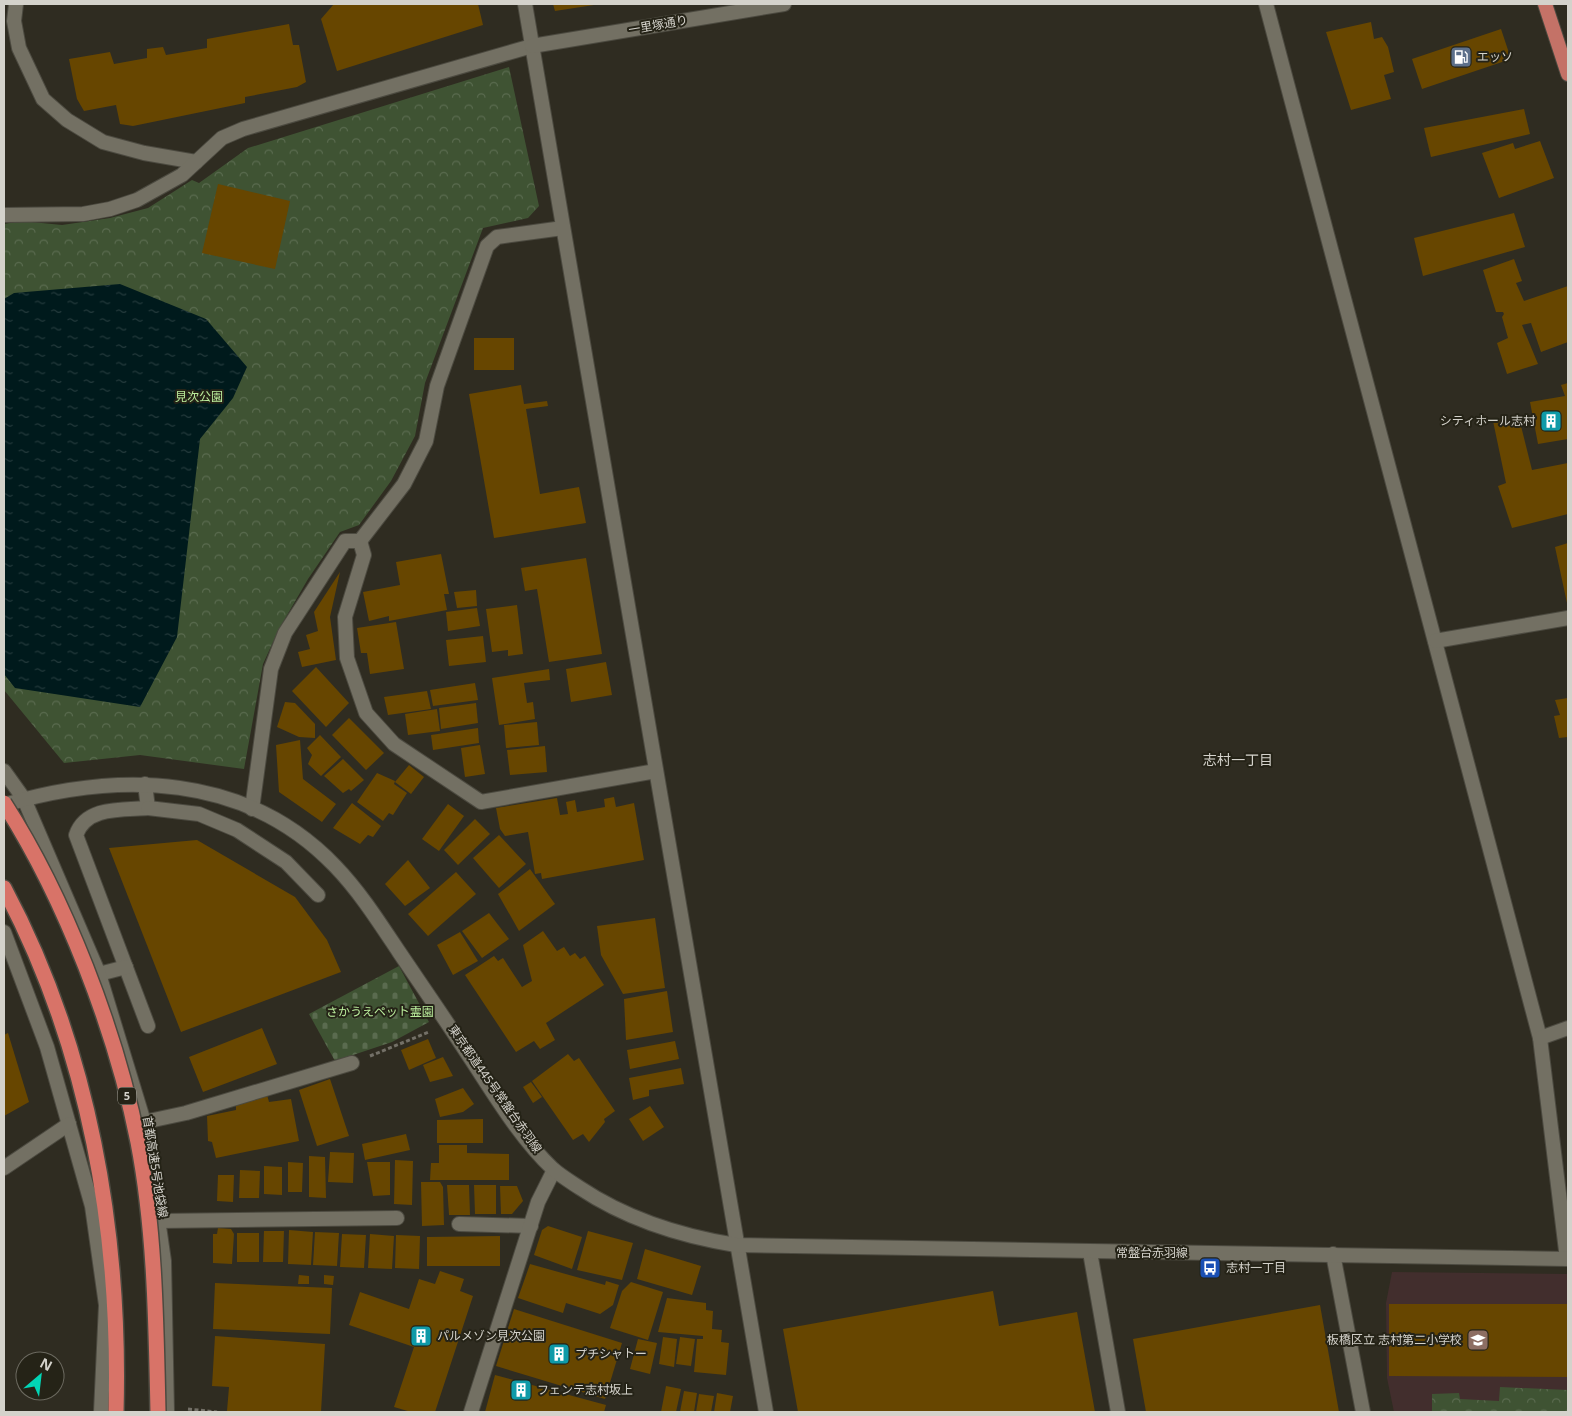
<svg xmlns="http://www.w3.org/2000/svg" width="1572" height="1416" font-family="'Noto Sans','Noto Sans JP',sans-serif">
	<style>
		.education { fill: #422e2d }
		.forest { fill: url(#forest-crowns) }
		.cemetery { fill: url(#cemetery-stones) }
		.water { fill: url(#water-ripples) }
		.building { fill: #674600 }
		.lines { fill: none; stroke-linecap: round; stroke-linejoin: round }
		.service-casing { stroke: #4c4a40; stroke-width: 16 }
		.minor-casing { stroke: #4c4a40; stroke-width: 16 }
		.tertiary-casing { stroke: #4c4a40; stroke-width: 16 }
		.secondary-casing { stroke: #4c4a40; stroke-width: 16 }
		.trunk-casing { stroke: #4c4a40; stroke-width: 16 }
		.motorway-casing { stroke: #4c4a40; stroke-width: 18 }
		.path { stroke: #737067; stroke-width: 3; stroke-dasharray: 4 2.5; stroke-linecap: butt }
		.service { stroke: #737063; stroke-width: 14 }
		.minor { stroke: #737063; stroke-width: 14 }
		.tertiary { stroke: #737063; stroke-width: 14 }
		.secondary { stroke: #737063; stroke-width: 14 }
		.trunk { stroke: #c47267; stroke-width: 14 }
		.motorway { stroke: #d87368; stroke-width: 15 }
		.motorway-bridge-casing { stroke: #4c4a40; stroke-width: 18; stroke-linecap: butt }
		.motorway-bridge { stroke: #d87368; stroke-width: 15 }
		.labels { text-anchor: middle; stroke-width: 4; stroke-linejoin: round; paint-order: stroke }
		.shield { fill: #252317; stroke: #a09e95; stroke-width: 1 }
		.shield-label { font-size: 11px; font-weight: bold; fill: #d4d2cb }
		.street-label { font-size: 12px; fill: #d4d2cb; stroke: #252317 }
		.poi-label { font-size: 12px; fill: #d4d2cb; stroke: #252317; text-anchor: start }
		.park-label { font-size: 12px; fill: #bbee9d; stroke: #252317 }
		.neighbourhood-label { font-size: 14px; fill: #d4d2cb; stroke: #252317 }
	</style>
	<defs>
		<pattern id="forest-crowns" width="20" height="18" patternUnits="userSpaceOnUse" patternTransform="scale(1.25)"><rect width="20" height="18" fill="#3f5333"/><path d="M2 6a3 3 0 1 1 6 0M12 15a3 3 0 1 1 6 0" fill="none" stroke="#5a6b4f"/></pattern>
		<pattern id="cemetery-stones" width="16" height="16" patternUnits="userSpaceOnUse" patternTransform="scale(1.25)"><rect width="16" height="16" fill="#3f5333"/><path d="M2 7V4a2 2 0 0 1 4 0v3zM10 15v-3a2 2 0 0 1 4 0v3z" fill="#5a6b4f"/></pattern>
		<pattern id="water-ripples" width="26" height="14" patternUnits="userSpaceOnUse" patternTransform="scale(1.25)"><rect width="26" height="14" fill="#001a1c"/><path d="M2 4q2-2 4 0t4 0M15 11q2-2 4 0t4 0" fill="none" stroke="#243a3c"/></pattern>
	</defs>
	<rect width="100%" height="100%" fill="#2f2c21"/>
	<!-- education -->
	<path class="education" d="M 1392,1272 L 1568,1274 L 1568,1412 L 1394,1412 L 1387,1378 L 1386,1303 Z"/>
	<!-- forest -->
	<g class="forest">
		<path d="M 509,67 L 539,206 L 528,218 L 483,228 L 425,383 L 415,436 L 391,481 L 359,525 L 340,532 L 308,579 L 279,629 L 263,664 L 244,769 L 140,755 L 64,763 L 4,690 L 4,224 L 21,221 L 62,225 L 110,218 L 148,208 L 192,180 L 199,183 L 248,148 Z"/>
		<path d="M 1500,1387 L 1568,1390 L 1568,1412 L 1432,1412 L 1432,1394 L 1459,1393 L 1460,1399 L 1499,1401 Z"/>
	</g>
	<!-- cemetery -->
	<path class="cemetery" d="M 399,966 L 429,1022 L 392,1042 L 335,1061 L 309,1014 Z"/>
	<!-- water -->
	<path class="water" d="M 120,284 L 206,319 L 247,367 L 233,398 L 200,439 L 177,637 L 140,707 L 15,688 L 4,674 L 4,299 L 14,293 Z"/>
	<!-- building -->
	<g class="building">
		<path d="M 334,4 L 478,4 L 483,25 L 337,71 L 321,19 Z"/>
		<path d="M 553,4 L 594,4 L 594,5 L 555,11 Z"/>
		<path d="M 1371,22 L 1374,39 L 1382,37 L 1388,47 L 1394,72 L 1384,75 L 1391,99 L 1351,110 L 1326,32 Z"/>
		<path d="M 289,24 L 293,45 L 299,45 L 306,82 L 297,87 L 245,97 L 245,103 L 133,126 L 120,124 L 116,105 L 84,111 L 77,99 L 69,59 L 110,52 L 114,64 L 147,58 L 147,49 L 163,47 L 166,55 L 207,48 L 207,39 Z"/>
		<path d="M 1501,29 L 1511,59 L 1422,89 L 1412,59 Z"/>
		<path d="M 1524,109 L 1530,134 L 1431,157 L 1424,128 Z"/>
		<path d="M 1540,141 L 1554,178 L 1499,198 L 1482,153 L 1513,143 L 1515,149 Z"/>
		<path d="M 218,184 L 290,201 L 275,269 L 202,253 Z"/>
		<path d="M 1514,213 L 1525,247 L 1423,276 L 1414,238 Z"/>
		<path d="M 1514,259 L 1522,281 L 1516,283 L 1524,301 L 1568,286 L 1568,342 L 1541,352 L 1531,323 L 1522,325 L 1538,364 L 1507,374 L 1497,343 L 1508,338 L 1502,317 L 1504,314 L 1503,312 L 1496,312 L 1483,270 Z"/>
		<rect x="474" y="338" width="40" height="32"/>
		<path d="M 1568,383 L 1568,439 L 1538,444 L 1530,402 L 1565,396 L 1561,385 Z"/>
		<path d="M 521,385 L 524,404 L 547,401 L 548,406 L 526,409 L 540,494 L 579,487 L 586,523 L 494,538 L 469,394 Z"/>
		<path d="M 1519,418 L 1532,470 L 1568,463 L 1568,514 L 1512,528 L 1498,486 L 1506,483 L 1493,421 Z"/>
		<path d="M 1568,543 L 1568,603 L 1567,603 L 1555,547 Z"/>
		<path d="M 441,554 L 449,594 L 444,594 L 447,610 L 389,621 L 389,616 L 369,621 L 363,592 L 400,585 L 396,562 Z"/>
		<path d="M 586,558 L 602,654 L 549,662 L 537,589 L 525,591 L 521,568 Z"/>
		<path d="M 340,572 L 330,617 L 336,660 L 302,667 L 298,652 L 310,649 L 306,635 L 318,631 L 314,612 Z"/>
		<path d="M 476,590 L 477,606 L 457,608 L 454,592 Z"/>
		<path d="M 517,605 L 523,654 L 508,656 L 508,650 L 492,652 L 486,609 Z"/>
		<path d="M 477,608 L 480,626 L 448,631 L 446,612 Z"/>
		<path d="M 396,622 L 404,669 L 370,674 L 367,653 L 361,653 L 357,628 Z"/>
		<path d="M 483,636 L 486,662 L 449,666 L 446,640 Z"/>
		<path d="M 606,662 L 612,695 L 571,702 L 566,669 Z"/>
		<path d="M 316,667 L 349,703 L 326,727 L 292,691 Z"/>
		<path d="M 549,669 L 550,680 L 524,683 L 527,703 L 533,702 L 535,719 L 499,725 L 492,678 Z"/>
		<path d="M 475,683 L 478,700 L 433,706 L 430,690 Z"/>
		<path d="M 427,691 L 431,709 L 388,715 L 384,697 Z"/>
		<path d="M 1568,698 L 1568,737 L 1559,738 L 1554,716 L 1560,715 L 1555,700 Z"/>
		<path d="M 285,702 L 295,703 L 315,724 L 315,738 L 299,737 L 277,727 Z"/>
		<path d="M 476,703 L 478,723 L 441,729 L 439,708 Z"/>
		<path d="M 437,709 L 440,731 L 408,735 L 405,714 Z"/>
		<path d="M 349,718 L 384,753 L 366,770 L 332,735 Z"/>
		<path d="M 537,722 L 539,745 L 506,748 L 504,725 Z"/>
		<path d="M 478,728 L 479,743 L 433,750 L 431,735 Z"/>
		<path d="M 320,735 L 341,757 L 321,776 L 308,764 L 312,755 L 307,748 Z"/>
		<path d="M 300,740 L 303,779 L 336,804 L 322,822 L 279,792 L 276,745 Z"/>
		<path d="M 480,745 L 485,774 L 465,777 L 461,748 Z"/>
		<path d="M 545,746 L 547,772 L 510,775 L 507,750 Z"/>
		<path d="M 343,759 L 364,780 L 351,791 L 349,789 L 343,793 L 324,776 Z"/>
		<path d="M 409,765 L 424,777 L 411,794 L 395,782 Z"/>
		<path d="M 377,773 L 395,781 L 394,784 L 407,793 L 393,815 L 389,813 L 383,821 L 357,802 Z"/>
		<path d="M 614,797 L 616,807 L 634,803 L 644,860 L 542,879 L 541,873 L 535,874 L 528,832 L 505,836 L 500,829 L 496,808 L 557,798 L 560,815 L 568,814 L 566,802 L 575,800 L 577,812 L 605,807 L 604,799 Z"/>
		<path d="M 352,803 L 381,826 L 373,837 L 368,835 L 360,844 L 333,828 Z"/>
		<path d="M 448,804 L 464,816 L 439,851 L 422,839 Z"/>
		<path d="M 475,819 L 490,834 L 458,865 L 444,850 Z"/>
		<path d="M 499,835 L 526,864 L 499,888 L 473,858 Z"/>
		<path d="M 197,840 L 295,897 L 327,940 L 341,972 L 181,1032 L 109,848 Z"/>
		<path d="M 408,860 L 430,888 L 405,906 L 385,884 Z"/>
		<path d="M 530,869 L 555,904 L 519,931 L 498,894 Z"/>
		<path d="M 456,872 L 476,894 L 428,936 L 408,914 Z"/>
		<path d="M 489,913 L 509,939 L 482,958 L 462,931 Z"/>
		<path d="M 655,918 L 665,988 L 623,994 L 601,955 L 597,926 Z"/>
		<path d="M 543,931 L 557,951 L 564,947 L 570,956 L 575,953 L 580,959 L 585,956 L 604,985 L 546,1023 L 555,1040 L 540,1049 L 534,1041 L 516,1052 L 465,975 L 494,956 L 498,961 L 503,958 L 522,987 L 532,981 L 523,945 Z"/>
		<path d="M 460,932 L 478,961 L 453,975 L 437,945 Z"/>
		<path d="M 667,991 L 673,1032 L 626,1040 L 624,999 Z"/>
		<path d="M 262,1028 L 277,1064 L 203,1092 L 189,1057 Z"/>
		<path d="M 8,1033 L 29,1102 L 4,1116 L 4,1035 Z"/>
		<path d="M 428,1039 L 436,1058 L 409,1070 L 401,1050 Z"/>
		<path d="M 675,1041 L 679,1059 L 630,1069 L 627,1050 Z"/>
		<path d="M 568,1054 L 574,1061 L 579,1058 L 615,1111 L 604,1119 L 605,1122 L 589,1142 L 583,1134 L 573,1140 L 532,1081 Z"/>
		<path d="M 443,1057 L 453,1076 L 430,1082 L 423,1065 Z"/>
		<path d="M 681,1068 L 684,1084 L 649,1090 L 649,1096 L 633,1100 L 629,1078 Z"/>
		<path d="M 330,1079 L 349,1136 L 317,1146 L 299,1090 Z"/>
		<path d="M 531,1082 L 542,1097 L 533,1103 L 523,1087 Z"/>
		<path d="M 463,1088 L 474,1104 L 463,1112 L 440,1117 L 435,1099 Z"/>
		<path d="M 266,1091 L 269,1102 L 291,1099 L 299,1141 L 216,1158 L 212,1142 L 208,1141 L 207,1116 L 236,1110 L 236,1103 Z"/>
		<path d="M 650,1106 L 664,1127 L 643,1141 L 629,1119 Z"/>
		<path d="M 483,1119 L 483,1143 L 437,1143 L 437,1120 Z"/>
		<path d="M 406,1134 L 410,1150 L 365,1160 L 362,1144 Z"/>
		<path d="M 439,1145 L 467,1145 L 467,1153 L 509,1154 L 509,1180 L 430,1180 L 431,1163 L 439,1163 Z"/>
		<path d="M 330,1152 L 354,1153 L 353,1183 L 328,1182 Z"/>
		<path d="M 309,1156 L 325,1157 L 326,1198 L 309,1197 Z"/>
		<path d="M 395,1160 L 413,1161 L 412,1205 L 394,1204 Z"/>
		<path d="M 288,1162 L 303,1163 L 302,1192 L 288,1192 Z"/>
		<path d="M 367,1162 L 390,1162 L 390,1195 L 373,1196 Z"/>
		<path d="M 264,1166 L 282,1167 L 282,1195 L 264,1194 Z"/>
		<path d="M 240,1170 L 260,1171 L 259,1198 L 239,1198 Z"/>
		<path d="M 218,1175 L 234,1175 L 233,1202 L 217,1201 Z"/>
		<path d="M 421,1182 L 440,1182 L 443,1187 L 444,1225 L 422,1226 Z"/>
		<path d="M 447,1185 L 469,1185 L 470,1215 L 449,1215 Z"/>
		<path d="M 474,1185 L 496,1185 L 496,1214 L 475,1214 Z"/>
		<path d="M 500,1186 L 517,1186 L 523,1201 L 512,1214 L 501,1214 Z"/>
		<path d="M 548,1226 L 582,1237 L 572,1269 L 534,1255 L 542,1230 Z"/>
		<path d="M 218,1228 L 231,1229 L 234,1234 L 232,1264 L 213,1263 L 213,1234 L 217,1234 Z"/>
		<path d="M 289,1230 L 313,1232 L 311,1265 L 288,1264 Z"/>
		<path d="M 264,1231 L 284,1231 L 283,1262 L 263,1262 Z"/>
		<path d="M 588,1231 L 633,1243 L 622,1280 L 577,1270 Z"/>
		<path d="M 315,1232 L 339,1233 L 337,1266 L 313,1265 Z"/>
		<rect x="237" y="1233" width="22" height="29"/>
		<path d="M 342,1234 L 366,1235 L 364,1268 L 340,1267 Z"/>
		<path d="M 370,1234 L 394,1236 L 392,1269 L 368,1268 Z"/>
		<path d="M 396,1235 L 420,1236 L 419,1269 L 395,1268 Z"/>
		<path d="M 500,1236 L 500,1266 L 427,1266 L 427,1237 Z"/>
		<path d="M 645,1249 L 701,1266 L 692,1295 L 637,1279 Z"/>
		<path d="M 530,1264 L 605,1285 L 606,1281 L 619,1285 L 613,1305 L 600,1314 L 566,1303 L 563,1313 L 518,1298 Z"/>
		<path d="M 440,1271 L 464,1279 L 460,1291 L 473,1296 L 435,1412 L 411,1412 L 394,1407 L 414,1347 L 349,1325 L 360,1292 L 409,1309 L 419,1279 L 435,1284 Z"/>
		<path d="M 299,1275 L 309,1276 L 309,1284 L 298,1284 Z"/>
		<path d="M 324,1275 L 334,1276 L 333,1285 L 324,1284 Z"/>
		<path d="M 631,1282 L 663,1292 L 648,1340 L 610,1328 L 622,1291 Z"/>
		<path d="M 215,1283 L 332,1288 L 330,1334 L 213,1329 Z"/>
		<path d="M 993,1291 L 999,1326 L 1077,1312 L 1095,1412 L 798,1412 L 783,1329 Z"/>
		<path d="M 667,1298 L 706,1303 L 706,1310 L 713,1311 L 712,1329 L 722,1330 L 721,1342 L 729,1343 L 726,1375 L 694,1372 L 697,1339 L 703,1339 L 703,1336 L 658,1332 Z"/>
		<path d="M 1389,1304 L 1568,1304 L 1568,1377 L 1389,1376 Z"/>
		<path d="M 1320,1305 L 1339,1412 L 1146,1412 L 1133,1339 Z"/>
		<path d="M 514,1309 L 622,1343 L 605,1399 L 496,1366 Z"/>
		<path d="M 215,1336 L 325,1344 L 321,1412 L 227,1411 L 229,1387 L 212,1386 Z"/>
		<path d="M 663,1337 L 677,1339 L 674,1367 L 659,1364 Z"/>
		<path d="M 680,1337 L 695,1339 L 691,1366 L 676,1364 Z"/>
		<path d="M 638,1339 L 657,1343 L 650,1374 L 630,1369 Z"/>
		<path d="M 495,1375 L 606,1405 L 604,1412 L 485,1412 Z"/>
		<path d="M 666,1386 L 681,1389 L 676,1412 L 661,1412 Z"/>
		<path d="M 684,1391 L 697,1393 L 694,1412 L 680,1412 Z"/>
		<path d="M 717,1393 L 733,1396 L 730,1412 L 714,1412 Z"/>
		<path d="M 699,1394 L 714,1396 L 711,1412 L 696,1412 Z"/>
	</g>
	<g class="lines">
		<!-- service casing -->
		<g class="service-casing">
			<g id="service">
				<path d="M 145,784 L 148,808 C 122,810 86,806 76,835 L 148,1026"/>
				<path d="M 148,808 L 199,814 L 237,830 L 286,862 L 318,895"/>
				<path d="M 99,974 L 126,967"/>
			</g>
		</g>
		<!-- minor casing -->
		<g class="minor-casing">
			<g id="minor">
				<path d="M 16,4 L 14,21 L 19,48 L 43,99 L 67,120 L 103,142 L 144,153 L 196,162"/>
				<path d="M 1266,4 L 1540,1038 L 1567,1259"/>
				<path d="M 4,215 L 83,214 L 110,209 L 137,200 L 182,175 L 222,138 L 243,129 L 532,46"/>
				<path d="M 360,541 L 364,555 L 345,617 L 347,658 L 366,713 L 394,744 L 481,802 L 656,771"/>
				<path d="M 1435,641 L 1568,618"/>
				<path d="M 4,771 L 24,799 L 99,974 L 144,1122 L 164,1261 L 167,1412"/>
				<path d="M 252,809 L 271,669 L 285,633 L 345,541 L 360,541 L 404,484 L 426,441 L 437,386 L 487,246 L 497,237 L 563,228"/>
				<path d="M 1540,1038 L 1568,1028"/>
				<path d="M 144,1122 L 186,1113 L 352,1063"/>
				<path d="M 158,1221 L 397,1218"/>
				<path d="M 459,1224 L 531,1226"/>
				<path d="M 1090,1252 L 1118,1412"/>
				<path d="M 1333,1254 L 1363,1412"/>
				<path d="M 471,1412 L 538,1202 L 554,1170"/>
			</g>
		</g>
		<!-- tertiary casing -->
		<g class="tertiary-casing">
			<g id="tertiary">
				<path d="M 525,4 L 766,1412"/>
				<path d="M 532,46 L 784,4"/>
				<path d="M 4,932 L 47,1047 L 92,1206 L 106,1305 L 101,1412"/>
				<path d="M 4,1168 L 69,1124"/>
			</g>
		</g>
		<!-- secondary casing -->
		<g class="secondary-casing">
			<path id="secondary" d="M 4,805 C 119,771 246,773 335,866 C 360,892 379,922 399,952 C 422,986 445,1019 467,1053 C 493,1092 519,1137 553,1169 C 561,1176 571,1182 580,1188 C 628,1220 680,1236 736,1245 L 1568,1259"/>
		</g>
		<!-- trunk casing -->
		<g class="trunk-casing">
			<path id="trunk" d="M 1545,4 L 1568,74"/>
		</g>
		<!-- motorway casing -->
		<g class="motorway-casing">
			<path id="motorway" d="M 4,888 C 89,1048 121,1232 116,1412"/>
		</g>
		<!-- path -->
		<g class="path">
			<path d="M 370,1056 L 429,1032"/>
			<path d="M 188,1409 L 217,1412"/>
		</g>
		<!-- service -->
		<use href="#service" class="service"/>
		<!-- minor -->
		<use href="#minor" class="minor"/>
		<!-- tertiary -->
		<use href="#tertiary" class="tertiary"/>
		<!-- secondary -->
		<use href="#secondary" class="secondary"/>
		<!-- trunk -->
		<use href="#trunk" class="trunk"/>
		<!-- motorway -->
		<use href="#motorway" class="motorway"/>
		<!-- motorway-bridge casing -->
		<g class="motorway-bridge-casing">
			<path id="motorway-bridge" d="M 4,803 C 65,898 116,1031 138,1142 C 155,1230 156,1322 158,1412"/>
		</g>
		<!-- motorway-bridge -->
		<use href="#motorway-bridge" class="motorway-bridge"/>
	</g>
	<!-- icons -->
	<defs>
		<g id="fuel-square" transform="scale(1.125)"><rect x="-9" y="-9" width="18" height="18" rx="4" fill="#5c6f8a" stroke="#252317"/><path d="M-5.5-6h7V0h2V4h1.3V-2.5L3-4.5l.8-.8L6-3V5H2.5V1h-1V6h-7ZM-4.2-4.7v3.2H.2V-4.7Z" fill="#fff"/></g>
		<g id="building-square" transform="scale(1.125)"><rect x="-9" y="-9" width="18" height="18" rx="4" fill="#0f9aa8" stroke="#252317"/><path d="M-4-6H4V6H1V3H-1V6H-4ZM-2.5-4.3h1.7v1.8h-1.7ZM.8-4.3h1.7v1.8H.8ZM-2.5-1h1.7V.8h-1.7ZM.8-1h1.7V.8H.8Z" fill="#fff"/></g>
		<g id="bus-square" transform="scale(1.125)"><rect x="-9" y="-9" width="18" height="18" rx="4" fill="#1a4fb4" stroke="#252317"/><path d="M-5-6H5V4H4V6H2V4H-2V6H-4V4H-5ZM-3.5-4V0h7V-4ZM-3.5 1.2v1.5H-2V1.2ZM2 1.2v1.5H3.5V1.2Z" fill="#fff"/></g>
		<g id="school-square" transform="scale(1.125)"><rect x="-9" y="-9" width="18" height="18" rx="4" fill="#8d6e63" stroke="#252317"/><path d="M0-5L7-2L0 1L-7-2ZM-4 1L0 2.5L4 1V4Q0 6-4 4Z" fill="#fff"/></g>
	</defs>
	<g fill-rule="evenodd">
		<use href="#fuel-square" x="1461" y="57"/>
		<use href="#building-square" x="1551" y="421"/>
		<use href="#bus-square" x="1210" y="1268"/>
		<use href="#building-square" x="421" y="1336"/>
		<use href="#school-square" x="1478" y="1340"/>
		<use href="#building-square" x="559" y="1354"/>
		<use href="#building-square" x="521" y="1390"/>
	</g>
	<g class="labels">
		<!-- shield labels -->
		<rect class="shield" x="118" y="1087.5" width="18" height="17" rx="4"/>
		<g class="shield-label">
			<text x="127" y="1100">5</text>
		</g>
		<!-- street labels -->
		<g class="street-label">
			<text transform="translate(658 25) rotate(-10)" y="4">一里塚通り</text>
			<text transform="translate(495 1089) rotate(55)" y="4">東京都道445号常盤台赤羽線</text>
			<text transform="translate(155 1167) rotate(81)" y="4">首都高速5号池袋線</text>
			<text x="1152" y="1257">常盤台赤羽線</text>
		</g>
		<!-- poi labels -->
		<g class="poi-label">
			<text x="1477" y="61">エッソ</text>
			<text x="1535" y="425" text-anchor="end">シティホール志村</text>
			<text x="1226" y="1272">志村一丁目</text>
			<text x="437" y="1340">パルメゾン見次公園</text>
			<text x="1462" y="1344" text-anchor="end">板橋区立 志村第二小学校</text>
			<text x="575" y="1358">プチシャトー</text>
			<text x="537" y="1394">フェンテ志村坂上</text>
		</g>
		<!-- park labels -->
		<g class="park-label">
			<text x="199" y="401">見次公園</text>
			<text x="380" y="1016">さかうえペット霊園</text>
		</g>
		<!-- neighbourhood labels -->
		<g class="neighbourhood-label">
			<text x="1238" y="765">志村一丁目</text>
		</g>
	</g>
	<!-- border -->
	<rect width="1572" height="1416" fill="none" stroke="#d4d2cb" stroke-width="10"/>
	<!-- north arrow -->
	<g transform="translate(40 1376) rotate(28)"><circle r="24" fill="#252317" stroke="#6b695f"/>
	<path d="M0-4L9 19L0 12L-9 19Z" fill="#02d5b6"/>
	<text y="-8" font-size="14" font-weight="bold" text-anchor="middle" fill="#d4d2cb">N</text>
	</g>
</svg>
